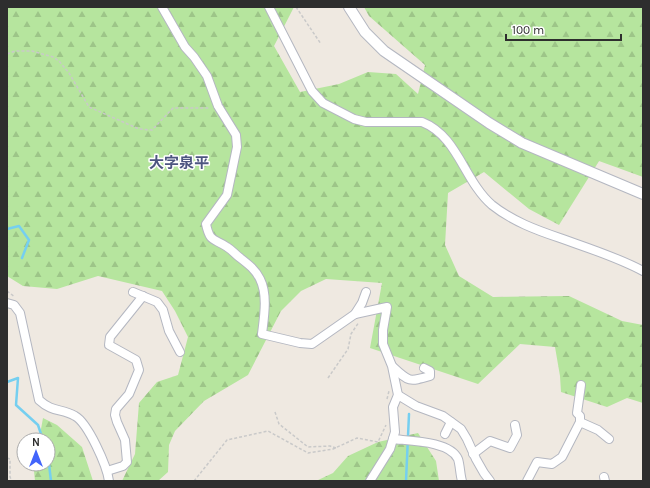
<svg xmlns="http://www.w3.org/2000/svg" width="650" height="488" font-family="Karla,'Noto Sans JP',sans-serif">
	<style>
		.forest { fill: url(#forest-firs) }
		.lines { fill: none; stroke-linecap: round; stroke-linejoin: round }
		.stream { stroke: #75cff0; stroke-width: 2.5 }
		.minor-casing { stroke: #b4b7c1; stroke-width: 10 }
		.tertiary-casing { stroke: #b4b7c1; stroke-width: 12 }
		.path { stroke: #c9c9c9; stroke-width: 1.5; stroke-dasharray: 3 2; stroke-linecap: butt }
		.minor { stroke: #fff; stroke-width: 8 }
		.tertiary { stroke: #fff; stroke-width: 10 }
		.labels { text-anchor: middle; stroke-width: 3; stroke-linejoin: round; paint-order: stroke }
		.quarter-label { font-size: 15px; font-weight: bold; fill: #4d5680; stroke: #fff }
	</style>
	<defs>
		<pattern id="forest-firs" width="22" height="20" patternUnits="userSpaceOnUse"><rect width="22" height="20" fill="#b6e59e"/><path d="M5 1l3.5 6h-7zM16 11l3.5 6h-7z" fill="#9dc588"/></pattern>
	</defs>
	<rect width="100%" height="100%" fill="#efe9e1"/>
	<!-- forest -->
	<g class="forest">
		<path d="M 7,7 L 294,7 L 274,46 L 300,92 L 339,84 L 368,72 L 396,74 L 418,94 L 425,65 L 369,16 L 364,7 L 643,7 L 643,177 L 599,161 L 559,225 L 529,209 L 484,172 L 448,193 L 445,245 L 459,276 L 493,297 L 569,296 L 622,321 L 643,325 L 643,403 L 627,398 L 607,407 L 561,392 L 560,376 L 555,347 L 520,344 L 478,384 L 370,348 L 382,283 L 326,279 L 301,291 L 281,311 L 248,375 L 204,401 L 175,431 L 169,445 L 168,472 L 158,481 L 122,481 L 135,454 L 139,403 L 157,382 L 178,375 L 188,337 L 175,311 L 162,291 L 98,276 L 57,289 L 23,286 L 7,276 Z"/>
		<path d="M 43,418 L 57,425 L 82,447 L 93,481 L 35,481 L 34,471 L 35,464 L 48,464 L 48,440 L 39,440 Z"/>
		<path d="M 418,433 L 436,461 L 439,481 L 316,481 L 333,473 L 348,456 L 378,442 Z"/>
	</g>
	<g class="lines">
		<!-- stream -->
		<g class="stream">
			<path d="M 7,229 L 19,226 L 29,240 L 22,258"/>
			<path d="M 7,382 L 18,378 L 16,405 L 38,425 L 43,440"/>
			<path d="M 48,456 L 51,481"/>
			<path d="M 406,481 L 409,414"/>
		</g>
		<!-- minor casing -->
		<g class="minor-casing">
			<g id="minor">
				<path d="M 162,7 L 185,47 L 194,57 L 207,76 L 218,106 L 236,135 L 237,147 L 227,195 L 206,224 C 210,243 214,238 227,247 C 232,250 235,254 239,257 C 248,264 255,269 260,279 C 268,295 264,317 262,334 L 300,343 L 312,344 L 355,314 L 387,307 L 383,330 L 383,344 L 392,366 L 398,395 L 393,407 L 395,432 L 390,449 L 370,481"/>
				<path d="M 269,7 L 312,91 L 323,103 L 354,119 L 366,122 L 422,122 C 458,136 464,181 492,205 C 512,221 536,230 560,238 C 588,248 617,257 643,271"/>
				<path d="M 133,292 L 157,302 L 163,310 L 169,331 L 180,352"/>
				<path d="M 7,303 L 14,305 L 20,313 L 39,400 C 53,413 62,408 75,416 C 88,423 107,466 109,481"/>
				<path d="M 355,314 L 362,303 L 366,292"/>
				<path d="M 393,367 C 409,382 409,382 430,376 L 430,371 L 424,368"/>
				<path d="M 398,395 L 416,406 L 443,416 L 461,429 L 467,439 L 476,459 L 484,473 L 490,481"/>
				<path d="M 580,422 L 580,416 L 577,413 L 581,385"/>
				<path d="M 445,434 L 451,422"/>
				<path d="M 393,439 C 410,441 450,441 458,459 C 460,465 460,474 462,481"/>
				<path d="M 473,454 L 490,441 L 510,448 L 517,435 L 515,425"/>
				<path d="M 107,471 L 123,466 L 127,462 L 125,440 L 117,422 L 115,415 L 116,409 L 129,394 L 139,370 L 136,360 L 109,345 L 110,337 L 143,296"/>
				<path d="M 604,477 L 605,481"/>
				<path d="M 527,481 L 537,462 L 552,464 L 562,457 L 580,422 L 598,430 L 609,439"/>
			</g>
		</g>
		<!-- tertiary casing -->
		<g class="tertiary-casing">
			<path id="tertiary" d="M 349,7 L 365,32 L 384,51 L 489,123 L 522,143 L 643,194"/>
		</g>
		<!-- path -->
		<g class="path">
			<path d="M 296,7 L 321,44"/>
			<path d="M 7,54 L 15,51 L 32,51 L 53,57 L 59,61 L 69,73 L 89,107 L 139,129 L 152,130 L 173,108 L 210,108"/>
			<path d="M 7,291 L 15,297"/>
			<path d="M 328,378 L 348,349 L 351,334 L 359,322"/>
			<path d="M 387,399 L 389,391"/>
			<path d="M 275,412 L 279,424 L 308,447 L 330,446 L 336,448"/>
			<path d="M 7,458 L 10,459 L 10,477 L 12,481"/>
			<path d="M 194,481 L 227,440 L 268,431 L 308,453 L 333,449 L 357,438 L 378,442 L 386,425"/>
		</g>
		<!-- minor -->
		<use href="#minor" class="minor"/>
		<!-- tertiary -->
		<use href="#tertiary" class="tertiary"/>
	</g>
	<g class="labels">
		<!-- quarter labels -->
		<g class="quarter-label">
			<text x="179" y="168">大字泉平</text>
		</g>
	</g>
	<!-- border -->
	<rect width="650" height="488" fill="none" stroke="#2e2e2e" stroke-width="16"/>
	<!-- north arrow -->
	<g transform="translate(36 452)"><circle r="19" fill="#ffffff" stroke="#ababab"/>
	<path d="M0-3L7 15L0 10L-7 15Z" fill="#4264fb"/>
	<text y="-6" font-size="11" font-weight="bold" text-anchor="middle" fill="#2e2e2e">N</text>
	</g>
	<!-- scale -->
	<path d="M506 34v6h115v-6" fill="none" stroke="#2e2e2e" stroke-width="2"/>
	<text x="512" y="34" font-size="12" fill="#2e2e2e" stroke="#ffffff" stroke-width="3" paint-order="stroke">100 m</text>
</svg>
